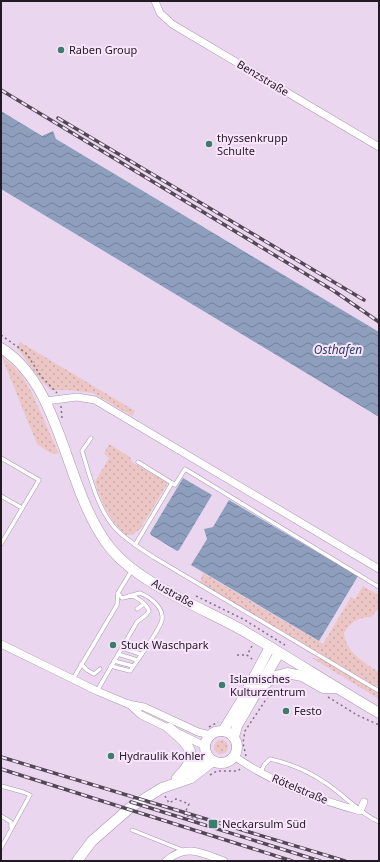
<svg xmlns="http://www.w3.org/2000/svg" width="380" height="862" font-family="'Noto Sans',sans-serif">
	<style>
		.grass { fill: url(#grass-dots) }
		.water { fill: url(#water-waves) }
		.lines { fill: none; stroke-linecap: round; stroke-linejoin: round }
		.lane-casing { stroke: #aa97ae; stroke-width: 4.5 }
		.street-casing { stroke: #aa97ae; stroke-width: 8 }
		.secondary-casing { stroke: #aa97ae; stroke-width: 11 }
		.path { stroke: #7f7282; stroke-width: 1.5; stroke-dasharray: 2 3; stroke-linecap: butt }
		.lane { stroke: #fff; stroke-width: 3.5 }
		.street { stroke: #fff; stroke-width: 7 }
		.secondary { stroke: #fff; stroke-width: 10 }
		.rail-casing { stroke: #524854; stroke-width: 3.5 }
		.rail { stroke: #f8e4fc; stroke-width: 2; stroke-dasharray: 6; stroke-linecap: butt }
		.poi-dot { fill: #3d7d6b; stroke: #f8e4fc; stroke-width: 1.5 }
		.labels { text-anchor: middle; stroke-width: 4; stroke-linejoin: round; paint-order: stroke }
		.poi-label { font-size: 11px; fill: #211a22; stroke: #f8e4fc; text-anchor: start }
		.street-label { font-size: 11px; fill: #211a22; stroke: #f8e4fc }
		.water-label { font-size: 12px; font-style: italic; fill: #2a426c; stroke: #f8e4fc }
	</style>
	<defs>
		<pattern id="grass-dots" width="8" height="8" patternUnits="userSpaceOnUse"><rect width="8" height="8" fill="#ebc6c5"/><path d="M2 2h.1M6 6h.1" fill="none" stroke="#c9aaa9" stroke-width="1.8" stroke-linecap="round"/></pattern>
		<pattern id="water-waves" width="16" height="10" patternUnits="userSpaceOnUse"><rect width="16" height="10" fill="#8e9fbe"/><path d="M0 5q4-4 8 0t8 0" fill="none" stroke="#74819a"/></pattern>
	</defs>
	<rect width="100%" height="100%" fill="#ead7ef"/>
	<!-- grass -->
	<g class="grass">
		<path d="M 20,342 L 135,411 L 132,416 L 93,393 L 70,390 L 51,390 C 37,379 29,362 17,348 Z"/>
		<path d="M 1,355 L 20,373 L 32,393 L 59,454 L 50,453 L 37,444 Z"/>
		<path d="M 109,444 L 130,457 L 132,462 L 168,483 L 140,529 L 132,535 L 126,535 C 108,518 103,505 95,482 L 109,458 L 104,454 Z"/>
		<path d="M 203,573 L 323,644 L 351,597 L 355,599 L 363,586 L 379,595 L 379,608 L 371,617 C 358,617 350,623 344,633 C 345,651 364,663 379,672 L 379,686 L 375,686 L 204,585 L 200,582 Z"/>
		<path d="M 312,658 L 321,659 L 379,694 L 379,699 Z"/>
		<circle cx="221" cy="747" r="7"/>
	</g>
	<!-- water -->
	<g class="water">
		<path d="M 1,111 L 42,136 L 53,131 L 56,139 L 379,332 L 379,417 L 1,189 Z"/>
		<path d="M 183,478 L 212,495 L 179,550 L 177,551 L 151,535 L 150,533 Z"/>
		<path d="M 229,500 L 358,576 L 319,641 L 191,565 L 207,539 L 204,529 L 213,527 Z"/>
	</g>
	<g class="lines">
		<!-- lane casing -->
		<g class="lane-casing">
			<g id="lane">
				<path d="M 91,438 L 82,451 C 90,476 97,508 115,528 C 126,540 141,549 155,558 L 379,691"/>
				<path d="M 1,458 L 39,480 L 1,544"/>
				<path d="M 138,462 L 175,485 L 185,469 L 379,587"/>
				<path d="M 1,496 L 22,508"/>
				<path d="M 135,545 L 172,483"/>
				<path d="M 137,609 L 144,604"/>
				<path d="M 122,648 L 141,654"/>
				<path d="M 118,654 L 137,660"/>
				<path d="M 114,661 L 133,666"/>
				<path d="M 81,664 L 87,670 L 94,674 L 100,669"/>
				<path d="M 111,666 L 130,671 C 137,661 160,629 162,620 C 164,607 150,597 140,593 L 129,596"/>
				<path d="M 73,679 L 117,605 L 118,593 L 132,570"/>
				<path d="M 97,691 L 137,622 L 146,615 L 149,611 C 147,605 138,597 131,596 C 128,596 125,598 122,598 L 118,593"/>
				<path d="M 261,772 L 264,765 L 270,759 C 288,763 308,771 324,782 C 344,794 357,812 379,822"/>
				<path d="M 1,786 L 23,792 L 30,795 L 1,848"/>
				<path d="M 1,816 L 11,822 L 11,827"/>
				<path d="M 132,830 L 182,850"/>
			</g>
		</g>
		<!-- street casing -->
		<g class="street-casing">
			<g id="street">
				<path d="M 155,1 L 160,13 L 172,24 L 379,147"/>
				<path d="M 46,401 L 77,397 L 95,400 L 379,569"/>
				<path d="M 1,644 L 97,691 L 128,704 L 144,707 L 198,732 L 210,735"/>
				<path d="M 129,704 L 141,715 L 205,746"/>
				<path d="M 234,756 C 271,782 316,799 360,811 L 364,802"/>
				<path d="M 166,861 C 186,843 202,853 224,861"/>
			</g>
		</g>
		<!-- secondary casing -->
		<g class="secondary-casing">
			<g id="secondary">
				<path d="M 1,348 C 64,388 64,491 111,549 C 140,584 202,608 242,630 C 288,657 333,686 379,713"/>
				<path d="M 262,686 L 276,676 L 287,673 L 302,676 L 323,688 L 337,688"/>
				<path d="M 169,728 C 190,745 201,755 177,778"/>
				<path d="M 223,731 L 243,698 L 270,647"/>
				<circle cx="221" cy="747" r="16"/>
				<path d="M 234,737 L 237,726 L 279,653"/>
				<path d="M 183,775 L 198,764 L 206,753"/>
				<path d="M 77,861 L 92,841 L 131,807 L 162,788 L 191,778 L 213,761"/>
			</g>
		</g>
		<!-- path -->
		<g class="path">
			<path d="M 1,335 L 26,353 L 41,376 L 57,393"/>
			<path d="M 61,406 L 62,418"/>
			<path d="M 196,596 L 243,619 L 285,645"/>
			<path d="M 252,646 L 247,655 L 253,660"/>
			<path d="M 237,655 L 247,655"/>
			<path d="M 328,697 L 357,715 L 379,725"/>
			<path d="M 209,727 L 218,722"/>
			<path d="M 246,756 L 243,743 L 245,731 L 273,689"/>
			<path d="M 210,775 L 217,771 L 238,771 L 240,769"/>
			<path d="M 165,796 L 169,803 L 176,799 L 189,804 L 184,815 L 200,820"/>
		</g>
		<!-- lane -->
		<use href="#lane" class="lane"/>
		<!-- street -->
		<use href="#street" class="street"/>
		<!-- secondary -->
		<use href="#secondary" class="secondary"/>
		<!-- rail casing -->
		<g class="rail-casing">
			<g id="rail">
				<path d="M 1,90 L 334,291 L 379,322"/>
				<path d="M 58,118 L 364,300"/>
				<path d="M 1,757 L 345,861"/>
				<path d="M 1,769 L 292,861"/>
				<path d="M 131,802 L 320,861"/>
			</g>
		</g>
		<!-- rail -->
		<use href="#rail" class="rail"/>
	</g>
	<!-- markers -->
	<g class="poi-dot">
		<circle cx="61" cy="50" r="4"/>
		<circle cx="209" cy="144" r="4"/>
		<circle cx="113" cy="645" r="4"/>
		<circle cx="222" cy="685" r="4"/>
		<circle cx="286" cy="711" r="4"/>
		<circle cx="111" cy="756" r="4"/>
		<rect x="208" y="819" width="10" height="10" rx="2"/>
	</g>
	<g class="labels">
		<!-- poi labels -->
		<g class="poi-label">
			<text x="69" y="54">Raben Group</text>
			<text x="217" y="142">thyssenkrupp<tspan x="217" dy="13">Schulte</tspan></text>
			<text x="121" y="649">Stuck Waschpark</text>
			<text x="230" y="683">Islamisches<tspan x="230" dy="13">Kulturzentrum</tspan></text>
			<text x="294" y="715">Festo</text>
			<text x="119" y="760">Hydraulik Kohler</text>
			<text x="222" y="828">Neckarsulm Süd</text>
		</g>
		<!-- street labels -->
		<g class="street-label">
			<text transform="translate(263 78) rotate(31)" y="4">Benzstraße</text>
			<text transform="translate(173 593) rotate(29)" y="4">Austraße</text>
			<text transform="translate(300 789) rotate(23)" y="4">Rötelstraße</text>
		</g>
		<!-- water labels -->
		<g class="water-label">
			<text x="338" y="354">Osthafen</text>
		</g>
	</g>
	<!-- border -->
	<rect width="380" height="862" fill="none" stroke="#211a22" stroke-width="4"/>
</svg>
